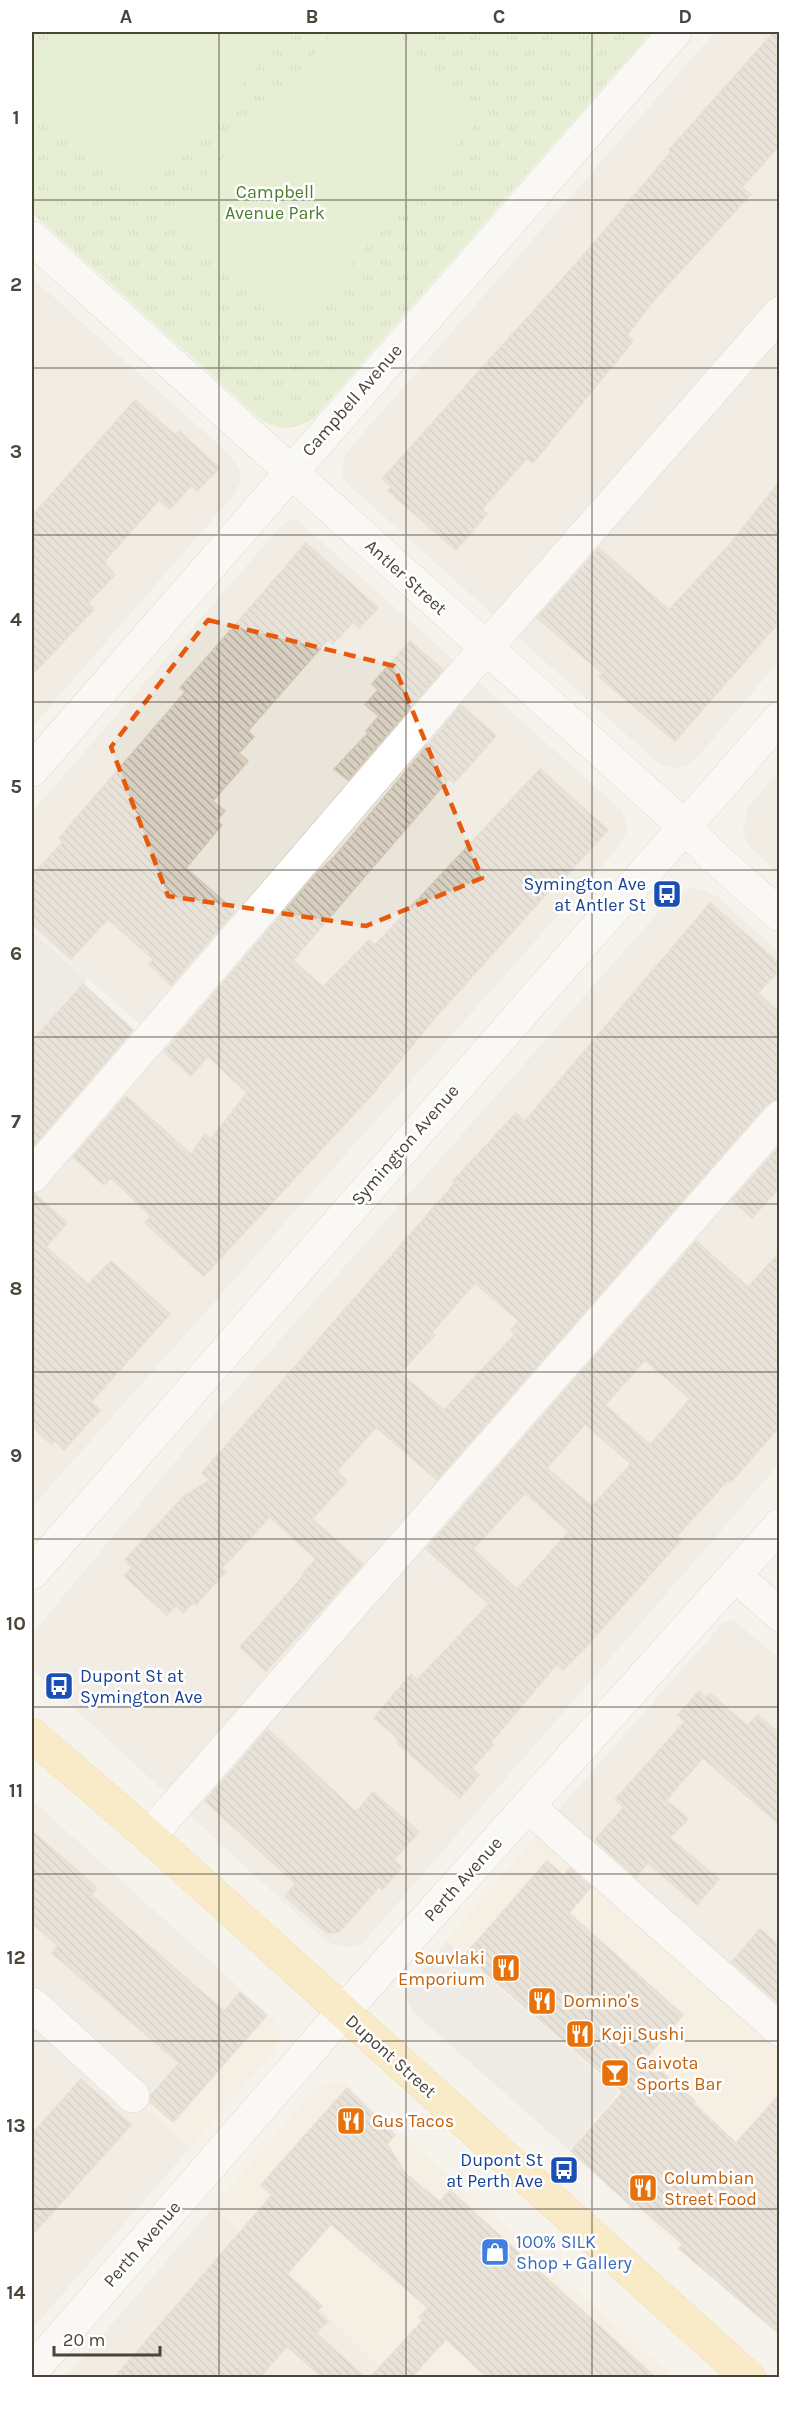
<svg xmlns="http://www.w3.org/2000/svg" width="811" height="2409" font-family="Karla,sans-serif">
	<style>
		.residential { fill: #eae5da }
		.commercial { fill: #f7ead8 }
		.park { fill: url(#park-tufts) }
		.garden { fill: #d2eab5 }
		.parking { fill: #e5e3e0 }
		.building { fill: url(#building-back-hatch); stroke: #d3c7b4; stroke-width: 1.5; fill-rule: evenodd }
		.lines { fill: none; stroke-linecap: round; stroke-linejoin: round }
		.minor-casing { stroke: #c2bbae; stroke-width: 34 }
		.major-casing { stroke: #e6c16a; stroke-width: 34 }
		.minor { stroke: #fff; stroke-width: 33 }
		.major { stroke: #ffe39c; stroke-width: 33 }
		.marked { fill: none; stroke: #e8590c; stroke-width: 4.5; stroke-dasharray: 12 8; stroke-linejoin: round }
		.grid { fill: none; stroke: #4b4439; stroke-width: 1.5; stroke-opacity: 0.55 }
		.labels { text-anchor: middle; stroke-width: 5; stroke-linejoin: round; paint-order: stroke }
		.park-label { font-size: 18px; fill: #4a7f2a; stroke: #fff }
		.street-label { font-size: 18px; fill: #4b4439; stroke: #fff }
		.transit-label { font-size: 18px; fill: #164399; stroke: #fff; text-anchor: end }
		.food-label { font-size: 18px; fill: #c56008; stroke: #fff; text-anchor: start }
		.shop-label { font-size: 18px; fill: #366cbe; stroke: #fff; text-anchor: start }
		.neatline { fill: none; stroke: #4b4439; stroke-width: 2 }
		.grid-label { font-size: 20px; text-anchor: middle; font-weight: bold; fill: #4b4439 }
	</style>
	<defs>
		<pattern id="park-tufts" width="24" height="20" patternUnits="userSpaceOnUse" patternTransform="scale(1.5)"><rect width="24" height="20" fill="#d2eab5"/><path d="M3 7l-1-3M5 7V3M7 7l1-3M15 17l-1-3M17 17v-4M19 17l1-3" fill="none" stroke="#b6ca9c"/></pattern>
		<pattern id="building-back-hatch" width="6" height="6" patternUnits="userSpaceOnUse" patternTransform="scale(1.5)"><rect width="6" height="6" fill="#d8cfc1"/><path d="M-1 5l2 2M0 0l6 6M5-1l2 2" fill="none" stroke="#b1aa9e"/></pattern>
	</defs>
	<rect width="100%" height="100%" fill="#f6f3ec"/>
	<!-- residential -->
	<g class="residential">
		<path d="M 715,32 L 779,32 L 779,661 L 696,759 L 685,767 L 673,768 L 659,764 L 350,486 L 343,476 L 342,467 L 346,453 L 357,440 Z"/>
		<path d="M 32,278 L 229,454 L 240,470 L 240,483 L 232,497 L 32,727 Z"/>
		<path d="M 296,519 L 619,808 L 626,820 L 627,832 L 611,856 L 32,1507 L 32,1168 L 149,1032 L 32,929 L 32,812 L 283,524 Z"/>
		<path d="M 779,771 L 779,874 L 752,849 L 745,838 L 743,827 L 749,806 Z"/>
		<path d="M 692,888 L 705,890 L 719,898 L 779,952 L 779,1464 L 362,1944 L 346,1947 L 334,1945 L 320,1936 L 32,1669 L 32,1634 L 217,1411 L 672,897 Z"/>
		<path d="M 731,1618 L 779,1658 L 779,2021 L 552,1817 L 723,1623 Z"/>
		<path d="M 32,1800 L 241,1989 L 141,2104 L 190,2148 L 32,2329 Z"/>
		<path d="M 214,2206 L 378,2365 L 391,2377 L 65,2378 Z"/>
	</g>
	<!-- commercial -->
	<g class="commercial">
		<path d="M 552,1817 L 779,2021 L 779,2337 L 412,2011 L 407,1998 L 408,1986 Z"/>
		<path d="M 241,1989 L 279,2025 L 280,2037 L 276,2049 L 190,2148 L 141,2104 Z"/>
		<path d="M 338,2081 L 346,2084 L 673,2377 L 391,2377 L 214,2206 L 317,2086 Z"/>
	</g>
	<!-- park -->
	<path class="park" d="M 32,32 L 651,32 L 313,419 C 295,429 283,431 264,422 L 32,213 Z"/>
	<!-- garden -->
	<g class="garden">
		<path d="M 64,32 L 288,32 L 145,193 L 32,92 L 32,68 Z"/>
		<path d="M 334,32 L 393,32 L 485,113 L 294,329 L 169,218 Z"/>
	</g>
	<!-- parking -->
	<g class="parking">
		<path d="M 32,931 L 87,979 L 32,1042 Z"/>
		<path d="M 447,1942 L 619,2092 L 569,2150 L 412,2011 L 407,1998 L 408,1986 Z"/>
	</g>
	<!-- building -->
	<g class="building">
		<path d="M 774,32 L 780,32 L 780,145 L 742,187 L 751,194 L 654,300 L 627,335 L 633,341 L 533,463 L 527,458 L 482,509 L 487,514 L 456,550 L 388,491 L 391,487 L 382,479 L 581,258 L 671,152 L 669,150 Z"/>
		<path d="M 135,400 L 175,435 L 179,431 L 219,468 L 197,491 L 191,486 L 170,509 L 159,500 L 104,562 L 115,575 L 88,603 L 94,609 L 32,675 L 32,516 Z"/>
		<path d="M 780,481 L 780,621 L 675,741 L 599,677 L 602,673 L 537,618 L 599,548 L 669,610 L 731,543 Z"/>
		<path d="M 306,543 L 378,608 L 359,628 L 353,622 L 333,644 L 328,640 L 248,731 L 254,737 L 239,753 L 248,761 L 213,801 L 225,811 L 216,821 L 222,825 L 186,868 L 235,911 L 171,985 L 149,964 L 153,959 L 108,919 L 71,959 L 32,923 L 32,875 L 63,842 L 59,838 L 185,692 L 180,688 Z"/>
		<path d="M 410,641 L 443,670 L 348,780 L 334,769 L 368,733 L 366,731 L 379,716 L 365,705 L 378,690 L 372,684 Z"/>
		<path d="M 461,705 L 496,736 L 454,783 L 449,779 L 293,960 L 323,987 L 369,940 L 375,945 L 540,769 L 608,830 L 567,875 L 565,873 L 434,1019 L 369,1098 L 204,1276 L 145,1223 L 151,1216 L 111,1178 L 104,1185 L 73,1157 L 126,1096 L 191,1154 L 205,1134 L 211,1139 L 247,1093 L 208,1056 L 191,1076 L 164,1052 L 316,874 L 335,856 Z"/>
		<path d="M 710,903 L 780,964 L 780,969 L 758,993 L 780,1013 L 780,1099 L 766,1105 L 437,1480 L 376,1427 L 337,1471 L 347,1481 L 312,1519 L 363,1564 L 266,1671 L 240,1647 L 305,1574 L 303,1573 L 316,1559 L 270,1517 L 222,1568 L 226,1571 L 196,1605 L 193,1602 L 183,1613 L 176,1606 L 167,1615 L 124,1576 L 132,1567 L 125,1560 L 183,1497 L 210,1480 L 202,1473 L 455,1183 L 453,1181 L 516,1113 L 525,1121 ZM 475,1283 L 519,1321 L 511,1330 L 515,1334 L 444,1410 L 400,1373 L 435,1335 L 432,1332 Z"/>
		<path d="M 83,984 L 133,1030 L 32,1148 L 32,1041 Z"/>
		<path d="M 780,1146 L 780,1187 L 752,1218 L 732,1200 Z"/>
		<path d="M 32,1194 L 35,1194 L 67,1223 L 46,1247 L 88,1284 L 111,1261 L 170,1314 L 91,1402 L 100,1410 L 64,1450 L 55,1441 L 51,1444 L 32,1426 Z"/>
		<path d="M 696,1241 L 748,1287 L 780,1252 L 780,1426 L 730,1483 L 728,1480 L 677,1536 L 681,1540 L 586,1647 L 563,1670 L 557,1664 L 491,1742 L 493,1745 L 472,1768 L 479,1775 L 460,1798 L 397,1743 L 399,1741 L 392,1733 L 374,1718 L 411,1674 L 417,1680 L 489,1604 L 426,1549 ZM 645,1360 L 690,1399 L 650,1445 L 605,1405 ZM 585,1424 L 631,1464 L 592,1506 L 547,1468 ZM 525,1493 L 569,1532 L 517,1589 L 473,1549 Z"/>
		<path d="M 699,1691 L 706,1698 L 710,1693 L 747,1726 L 758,1715 L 780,1734 L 780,1825 L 703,1758 L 666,1800 L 688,1819 L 670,1838 L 719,1879 L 697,1905 L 648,1863 L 636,1877 L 595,1840 L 624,1807 L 615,1800 L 685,1721 L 678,1715 Z"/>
		<path d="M 268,1729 L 356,1812 L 373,1792 L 419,1832 L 393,1860 L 402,1867 L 382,1890 L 379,1887 L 339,1932 L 327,1933 L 285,1896 L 296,1884 L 205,1801 Z"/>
		<path d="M 32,1831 L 97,1888 L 91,1895 L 224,2011 L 240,1992 L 267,2015 L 173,2122 L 150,2102 L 151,2095 L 179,2063 L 52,1953 L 58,1946 L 32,1923 Z"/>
		<path d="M 547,1861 L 564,1876 L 570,1868 L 591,1887 L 569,1913 L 683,2015 L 646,2058 L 695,2101 L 693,2103 L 736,2143 L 780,2094 L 780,2334 L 679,2249 L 683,2244 L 636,2204 L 633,2208 L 571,2151 L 623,2092 L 465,1955 Z"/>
		<path d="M 760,1929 L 780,1946 L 780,2004 L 732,1962 Z"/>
		<path d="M 81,2079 L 131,2125 L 32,2235 L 32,2134 Z"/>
		<path d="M 347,2088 L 395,2135 L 387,2144 L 405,2173 L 440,2202 L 450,2190 L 656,2378 L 488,2378 L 446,2339 L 411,2378 L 370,2378 L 423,2320 L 419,2317 L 428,2308 L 331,2224 L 287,2274 L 322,2306 L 317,2311 L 328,2321 L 316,2333 L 366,2378 L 323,2378 L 287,2346 L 259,2378 L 114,2378 L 272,2195 L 261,2185 Z"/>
	</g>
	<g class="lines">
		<!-- minor casing -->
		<g class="minor-casing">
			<g id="minor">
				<path d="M 32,238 L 684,826 L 713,856 L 780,915"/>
				<path d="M 32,770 L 675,32"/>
				<path d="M 32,1176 L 485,649 L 780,313"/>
				<path d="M 32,1573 L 780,718"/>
				<path d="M 736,1576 L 780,1615"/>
				<path d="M 528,1806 L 780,2030"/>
				<path d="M 149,1836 L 780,1117"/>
				<path d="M 32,2004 L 133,2096"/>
				<path d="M 32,2371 L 343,2012 L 780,1525"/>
			</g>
		</g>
		<!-- major casing -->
		<g class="major-casing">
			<path id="major" d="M 32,1735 L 149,1836 L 749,2378"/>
		</g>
		<!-- minor -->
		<use href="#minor" class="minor"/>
		<!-- major -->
		<use href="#major" class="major"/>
	</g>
	<!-- marked area -->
	<path d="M0 0H811V2409H0ZM 208,620 L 394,666 L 482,878 L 366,926 L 168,896 L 111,747 Z" fill="#f6f3ec" fill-opacity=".55" fill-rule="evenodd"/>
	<path class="marked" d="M 208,620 L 394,666 L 482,878 L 366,926 L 168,896 L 111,747 Z"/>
	<!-- grid -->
	<path class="grid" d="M 219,32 L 219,2378M 406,32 L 406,2378M 592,32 L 592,2378M 32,200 L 780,200M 32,368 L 780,368M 32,535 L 780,535M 32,702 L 780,702M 32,870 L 780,870M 32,1037 L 780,1037M 32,1204 L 780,1204M 32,1372 L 780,1372M 32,1539 L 780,1539M 32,1707 L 780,1707M 32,1874 L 780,1874M 32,2041 L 780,2041M 32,2209 L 780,2209"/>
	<!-- icons -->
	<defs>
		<g id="bus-square" transform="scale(1.5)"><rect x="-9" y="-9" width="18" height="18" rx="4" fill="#1a4fb4" stroke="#fff"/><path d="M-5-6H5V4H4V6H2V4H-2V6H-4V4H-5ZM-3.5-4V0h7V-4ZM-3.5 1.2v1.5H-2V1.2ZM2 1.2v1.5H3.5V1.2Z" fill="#fff"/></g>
		<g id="restaurant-square" transform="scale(1.5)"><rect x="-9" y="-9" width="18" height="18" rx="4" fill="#e8710a" stroke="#fff"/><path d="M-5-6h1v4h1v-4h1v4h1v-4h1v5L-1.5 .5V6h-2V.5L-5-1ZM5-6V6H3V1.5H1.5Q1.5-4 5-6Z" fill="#fff"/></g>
		<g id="bar-square" transform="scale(1.5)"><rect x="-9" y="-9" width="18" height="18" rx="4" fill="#e8710a" stroke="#fff"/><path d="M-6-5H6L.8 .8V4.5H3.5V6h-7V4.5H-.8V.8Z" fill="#fff"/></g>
		<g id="shop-square" transform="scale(1.5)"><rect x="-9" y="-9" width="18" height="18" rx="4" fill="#3f7fe0" stroke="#fff"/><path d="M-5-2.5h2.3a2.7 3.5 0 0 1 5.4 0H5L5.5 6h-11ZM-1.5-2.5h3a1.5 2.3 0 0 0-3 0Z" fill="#fff"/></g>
	</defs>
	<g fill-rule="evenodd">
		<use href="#bus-square" x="667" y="894"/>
		<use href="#bus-square" x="59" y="1686"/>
		<use href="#restaurant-square" x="506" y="1968"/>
		<use href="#restaurant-square" x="542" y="2001"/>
		<use href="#restaurant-square" x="580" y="2034"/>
		<use href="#bar-square" x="615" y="2073"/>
		<use href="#restaurant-square" x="351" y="2121"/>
		<use href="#bus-square" x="564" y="2170"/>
		<use href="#restaurant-square" x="643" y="2188"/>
		<use href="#shop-square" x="495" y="2252"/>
	</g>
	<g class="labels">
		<!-- park labels -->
		<g class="park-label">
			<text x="275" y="198">Campbell<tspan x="275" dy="21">Avenue Park</tspan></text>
		</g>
		<!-- street labels -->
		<g class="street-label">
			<text transform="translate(352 400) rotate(-49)" y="6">Campbell Avenue</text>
			<text transform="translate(406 577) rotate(42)" y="6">Antler Street</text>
			<text transform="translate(405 1145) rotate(-49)" y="6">Symington Avenue</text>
			<text transform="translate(463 1879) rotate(-48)" y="6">Perth Avenue</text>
			<text transform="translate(391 2056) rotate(42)" y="6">Dupont Street</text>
			<text transform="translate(142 2244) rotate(-49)" y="6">Perth Avenue</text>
		</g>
		<!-- transit labels -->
		<g class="transit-label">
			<text x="646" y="890">Symington Ave<tspan x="646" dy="21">at Antler St</tspan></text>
			<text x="80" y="1682" text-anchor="start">Dupont St at<tspan x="80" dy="21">Symington Ave</tspan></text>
			<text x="543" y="2166">Dupont St<tspan x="543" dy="21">at Perth Ave</tspan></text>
		</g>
		<!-- food labels -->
		<g class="food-label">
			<text x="485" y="1964" text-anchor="end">Souvlaki<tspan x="485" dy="21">Emporium</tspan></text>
			<text x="563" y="2007">Domino's</text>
			<text x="601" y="2040">Koji Sushi</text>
			<text x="636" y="2069">Gaivota<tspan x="636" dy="21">Sports Bar</tspan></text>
			<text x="372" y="2127">Gus Tacos</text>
			<text x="664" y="2184">Columbian<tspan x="664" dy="21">Street Food</tspan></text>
		</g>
		<!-- shop labels -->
		<g class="shop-label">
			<text x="516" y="2248">100% SILK<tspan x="516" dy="21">Shop + Gallery</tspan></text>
		</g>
	</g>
	<!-- border -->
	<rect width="811" height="2409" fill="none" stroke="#ffffff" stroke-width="66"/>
	<!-- scale -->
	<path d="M54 2346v9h106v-9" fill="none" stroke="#4b4439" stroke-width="3"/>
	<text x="63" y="2346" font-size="18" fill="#4b4439" stroke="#ffffff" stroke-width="4.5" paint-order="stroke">20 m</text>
	<rect x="33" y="33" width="745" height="2343" class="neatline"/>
	<g class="grid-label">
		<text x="126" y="23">A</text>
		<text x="312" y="23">B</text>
		<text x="499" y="23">C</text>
		<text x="685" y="23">D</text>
		<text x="16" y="124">1</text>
		<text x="16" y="291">2</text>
		<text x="16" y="458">3</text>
		<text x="16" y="626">4</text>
		<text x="16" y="793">5</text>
		<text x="16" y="960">6</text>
		<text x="16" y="1128">7</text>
		<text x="16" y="1295">8</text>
		<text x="16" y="1462">9</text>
		<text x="16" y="1630">10</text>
		<text x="16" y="1797">11</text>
		<text x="16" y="1964">12</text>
		<text x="16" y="2132">13</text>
		<text x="16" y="2299">14</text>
	</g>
</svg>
